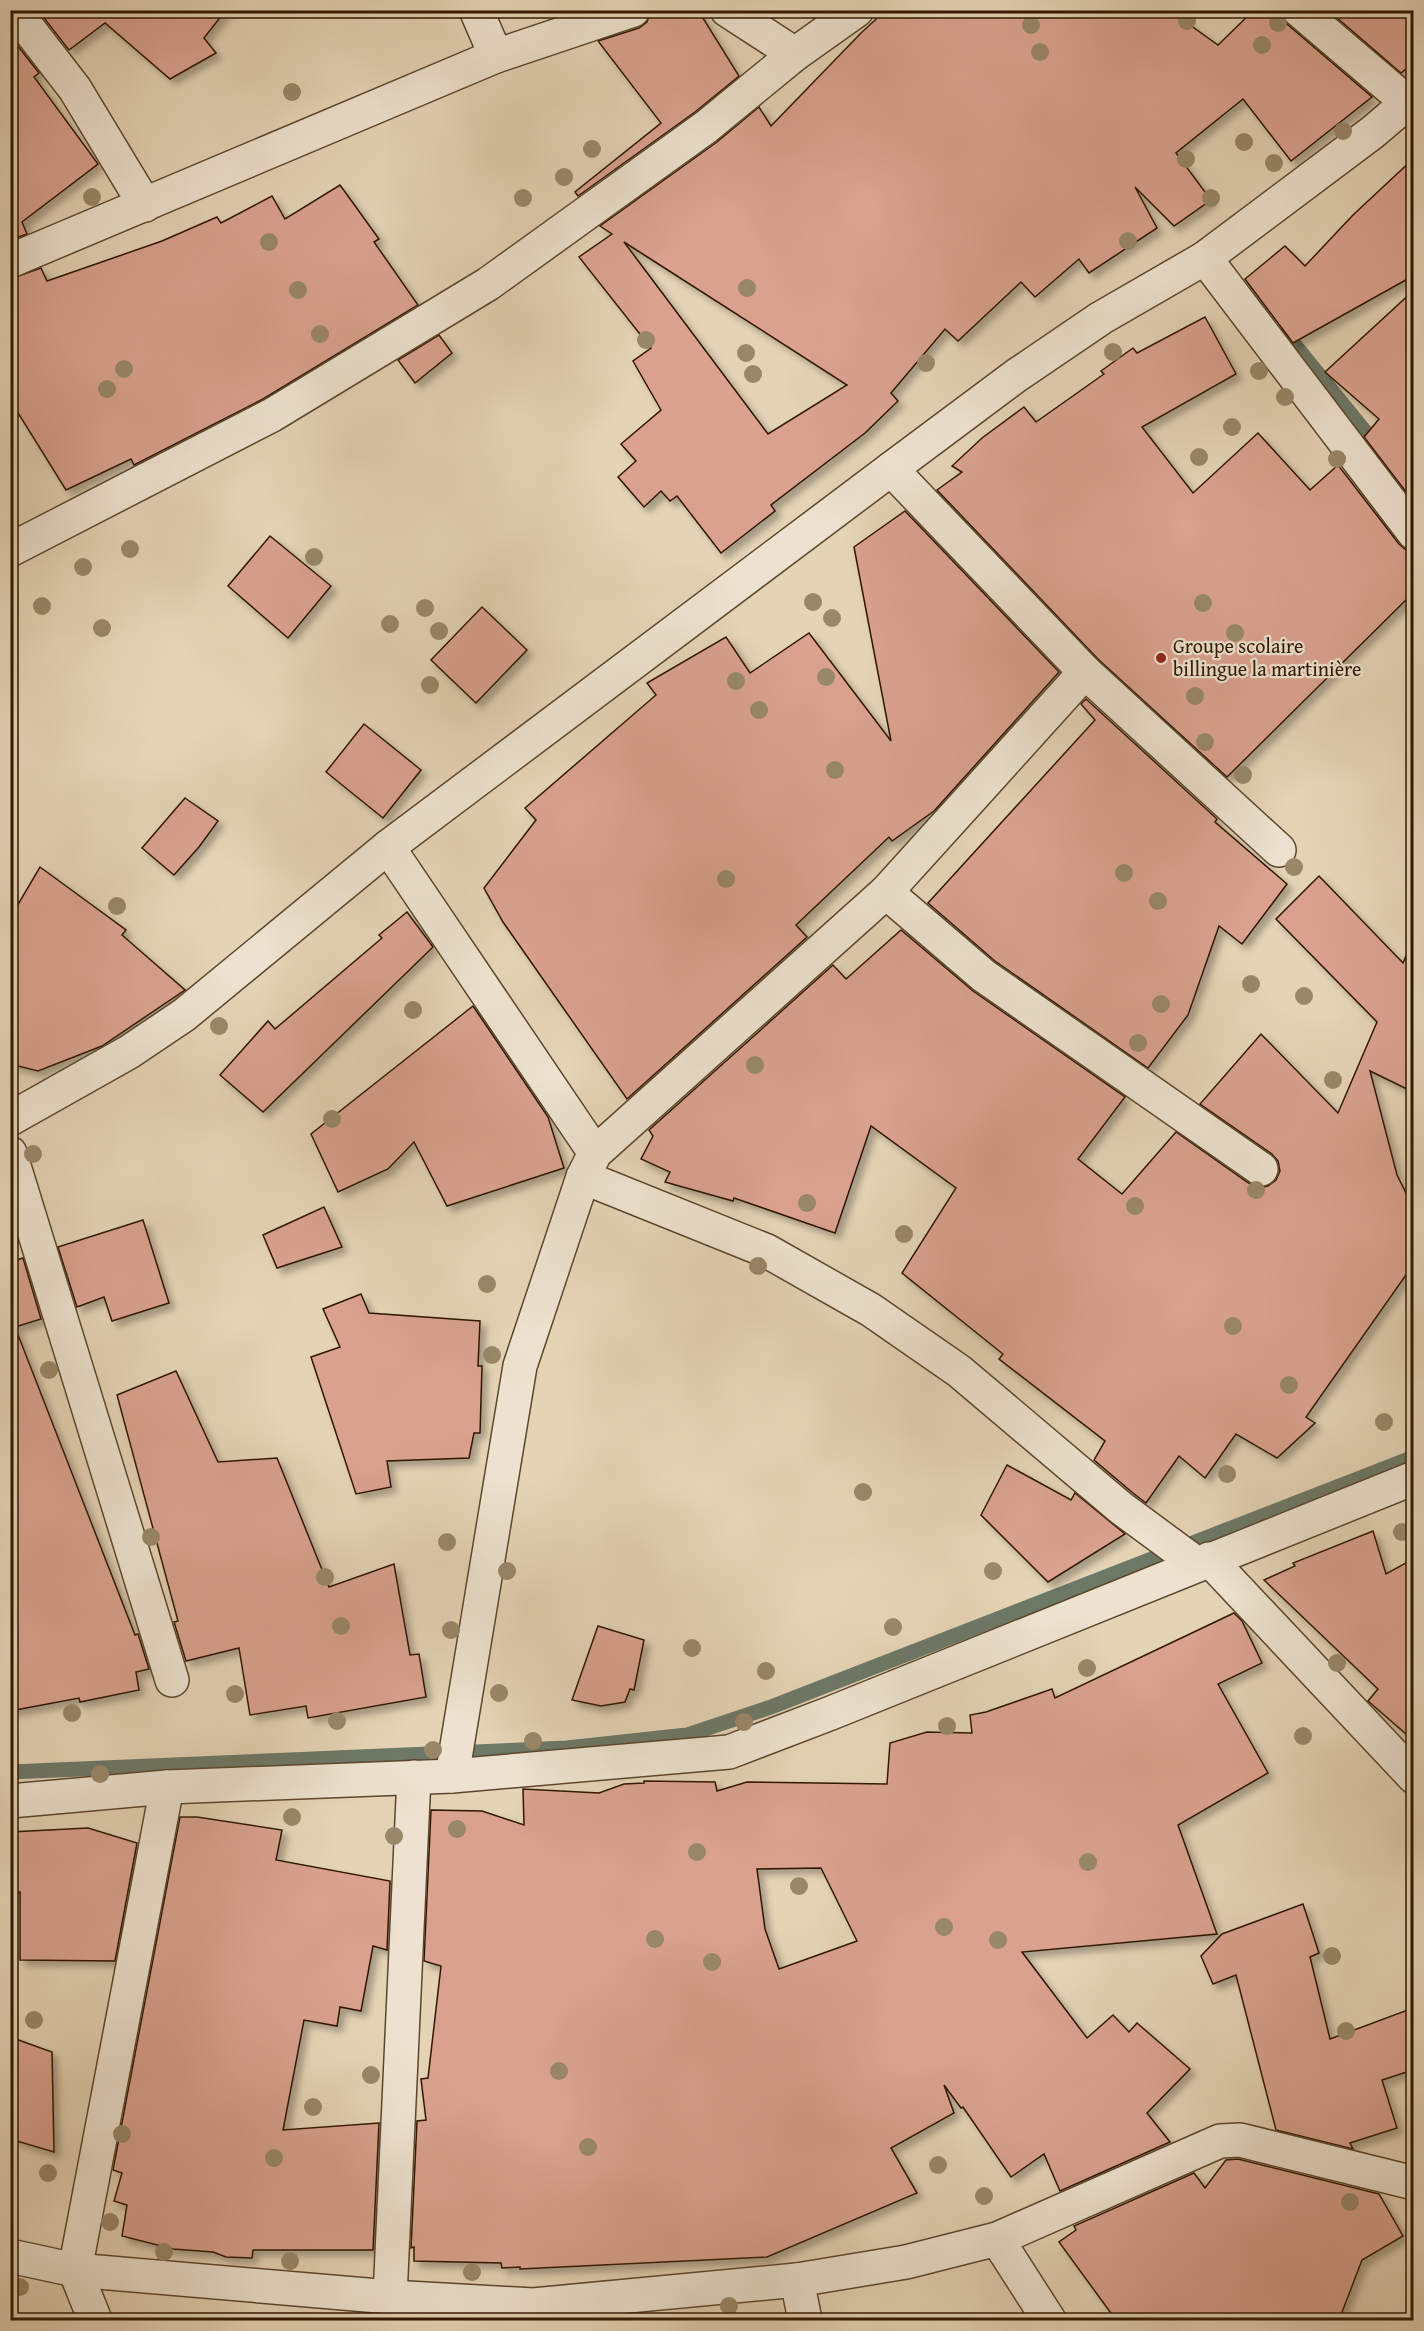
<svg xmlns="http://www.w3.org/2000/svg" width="1424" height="2331" font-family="'Gentium Book Plus',serif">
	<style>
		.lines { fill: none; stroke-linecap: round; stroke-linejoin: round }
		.stream { stroke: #6d7867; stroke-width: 15 }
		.building { fill: #d9a18e; stroke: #301701; stroke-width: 1.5; fill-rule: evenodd; filter: url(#shadow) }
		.minor-casing { stroke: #5d462e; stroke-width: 36 }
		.minor { stroke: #ede2cf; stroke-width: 33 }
		.tree { fill: #988769 }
		.poi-dot { fill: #8f2418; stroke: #ede2cf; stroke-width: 2 }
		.labels { text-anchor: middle; stroke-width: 4.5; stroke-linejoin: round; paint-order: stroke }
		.poi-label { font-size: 20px; fill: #301701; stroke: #ede2cf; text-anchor: start }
	</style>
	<defs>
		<filter id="shadow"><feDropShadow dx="5.5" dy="5.5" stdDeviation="3" flood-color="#0004"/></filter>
	</defs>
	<rect width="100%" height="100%" fill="#e4d3b5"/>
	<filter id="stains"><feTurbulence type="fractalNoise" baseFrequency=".00333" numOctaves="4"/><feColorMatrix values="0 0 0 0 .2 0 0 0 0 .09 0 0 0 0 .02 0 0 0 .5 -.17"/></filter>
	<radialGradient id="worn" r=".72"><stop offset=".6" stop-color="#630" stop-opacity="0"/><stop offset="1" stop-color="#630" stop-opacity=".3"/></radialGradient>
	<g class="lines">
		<!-- stream -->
		<g class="stream">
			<path d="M 1285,333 L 1380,450"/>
			<path d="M 10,1772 L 567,1748 L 687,1735 L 771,1707 L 1414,1457"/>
		</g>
	</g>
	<!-- building -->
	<g class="building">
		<path d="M 55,10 L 226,10 L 204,38 L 216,53 L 170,79 L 105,23 L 69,50 L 44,18 Z"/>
		<path d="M 651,10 L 698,10 L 739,76 L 695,112 L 578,196 L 575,192 L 661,123 L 598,41 L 639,28 L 647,22 Z"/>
		<path d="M 886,10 L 1169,10 L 1218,45 L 1254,10 L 1281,10 L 1282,17 L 1287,24 L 1372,97 L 1291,161 L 1243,99 L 1176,153 L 1211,200 L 1174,226 L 1135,187 L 1157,228 L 1089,273 L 1079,259 L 1035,297 L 1021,282 L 958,341 L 945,329 L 891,393 L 898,401 L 865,433 L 771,505 L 775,511 L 721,553 L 677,496 L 670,501 L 661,491 L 644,507 L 618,477 L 636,461 L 621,444 L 661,410 L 633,361 L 651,348 L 579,257 L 612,234 L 600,226 L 717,142 L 759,107 L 771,126 L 861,33 ZM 624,242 L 847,385 L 768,434 Z"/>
		<path d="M 1328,10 L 1413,10 L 1413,63 L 1401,73 Z"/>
		<path d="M 13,40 L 39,73 L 34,77 L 98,164 L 22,222 L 27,234 L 10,240 L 10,41 Z"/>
		<path d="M 1413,159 L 1413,276 L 1293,343 L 1245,279 L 1285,246 L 1305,266 L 1353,215 Z"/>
		<path d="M 340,185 L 379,239 L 374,242 L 418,305 L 263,399 L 134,465 L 131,459 L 66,490 L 10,400 L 10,279 L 41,268 L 47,281 L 162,241 L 217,217 L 221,223 L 272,196 L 285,219 Z"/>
		<path d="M 1413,291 L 1413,501 L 1364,437 L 1379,419 L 1325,372 Z"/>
		<path d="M 1205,317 L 1236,374 L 1142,427 L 1193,493 L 1258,433 L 1310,490 L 1338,465 L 1399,544 L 1406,550 L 1413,551 L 1413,593 L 1227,777 L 1098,659 L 937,490 L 962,472 L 952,466 L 982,438 L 1024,407 L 1036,422 L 1104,374 L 1101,371 L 1133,348 L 1137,353 Z"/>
		<path d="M 439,335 L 452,353 L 415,383 L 398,360 Z"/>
		<path d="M 905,511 L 1059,672 L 934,811 L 892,841 L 889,837 L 796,925 L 807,937 L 627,1099 L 503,922 L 484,888 L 536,820 L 525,808 L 656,695 L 647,683 L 726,637 L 750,673 L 809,633 L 891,741 L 854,547 Z"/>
		<path d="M 270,536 L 331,586 L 288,638 L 228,586 Z"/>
		<path d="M 482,607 L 527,650 L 476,703 L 431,660 Z"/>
		<path d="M 1086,699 L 1217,819 L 1215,822 L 1287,884 L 1242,944 L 1219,926 L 1188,1015 L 1148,1068 L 995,961 L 928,903 L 1095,720 L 1081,704 Z"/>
		<path d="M 364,724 L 421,770 L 383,818 L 326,772 Z"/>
		<path d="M 185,798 L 218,821 L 199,847 L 174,875 L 142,848 Z"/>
		<path d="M 40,867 L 126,930 L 122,935 L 185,990 L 102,1046 L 38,1071 L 10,1064 L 10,918 Z"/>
		<path d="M 1319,876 L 1403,963 L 1413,939 L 1413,1092 L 1370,1071 L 1397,1175 L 1413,1207 L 1413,1265 L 1306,1417 L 1315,1423 L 1277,1458 L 1236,1434 L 1205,1478 L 1179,1456 L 1146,1503 L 1133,1493 L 1094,1460 L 1105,1441 L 999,1359 L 1003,1354 L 902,1273 L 956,1188 L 871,1126 L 835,1233 L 734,1198 L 733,1201 L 665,1182 L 670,1172 L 641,1159 L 653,1136 L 649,1130 L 833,965 L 846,979 L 901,930 L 973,991 L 1125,1097 L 1078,1159 L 1122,1194 L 1176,1132 L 1250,1184 L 1259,1188 L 1268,1186 L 1276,1180 L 1280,1171 L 1278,1161 L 1272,1154 L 1200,1104 L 1261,1034 L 1338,1113 L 1377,1022 L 1276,919 Z"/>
		<path d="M 407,912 L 433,947 L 263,1112 L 220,1075 L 268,1021 L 275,1029 L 382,938 L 379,935 Z"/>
		<path d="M 473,1006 L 548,1117 L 564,1168 L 447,1206 L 414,1142 L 388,1169 L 338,1192 L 311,1134 Z"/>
		<path d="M 324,1207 L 342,1247 L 277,1268 L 263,1235 Z"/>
		<path d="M 143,1220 L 169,1303 L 112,1321 L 104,1297 L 77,1307 L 58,1247 Z"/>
		<path d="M 23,1258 L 41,1319 L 15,1327 L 135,1635 L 138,1634 L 149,1669 L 136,1672 L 139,1690 L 80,1702 L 79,1698 L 10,1711 L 10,1262 Z"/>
		<path d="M 361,1294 L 369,1313 L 480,1321 L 478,1366 L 482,1366 L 480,1433 L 474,1433 L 469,1458 L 387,1461 L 391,1487 L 356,1494 L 311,1357 L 340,1347 L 323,1309 Z"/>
		<path d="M 176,1371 L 218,1462 L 277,1458 L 329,1587 L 394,1564 L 410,1655 L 419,1654 L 426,1697 L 308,1718 L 306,1706 L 250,1715 L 239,1648 L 186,1661 L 174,1622 L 178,1621 L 117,1395 Z"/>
		<path d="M 1007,1465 L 1071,1500 L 1075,1493 L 1125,1534 L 1048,1582 L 981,1515 Z"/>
		<path d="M 1373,1531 L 1386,1574 L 1413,1559 L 1413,1740 L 1368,1701 L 1378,1689 L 1264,1580 L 1295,1566 L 1293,1563 Z"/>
		<path d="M 1234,1613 L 1242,1621 L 1262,1663 L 1218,1684 L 1268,1773 L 1178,1825 L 1217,1934 L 1022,1952 L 1087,2038 L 1113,2015 L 1129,2032 L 1137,2023 L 1190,2069 L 1147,2113 L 1170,2142 L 1060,2191 L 1044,2154 L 1011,2177 L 963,2107 L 961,2108 L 944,2085 L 954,2113 L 891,2148 L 917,2193 L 767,2257 L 520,2269 L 520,2267 L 502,2268 L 501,2263 L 414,2261 L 414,2247 L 411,2248 L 417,2121 L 426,2120 L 421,2079 L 428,2078 L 441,1966 L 424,1961 L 431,1810 L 482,1811 L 524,1825 L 523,1789 L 599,1793 L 624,1784 L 644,1783 L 644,1781 L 715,1782 L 717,1791 L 747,1782 L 887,1784 L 890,1743 L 927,1732 L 972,1733 L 970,1715 L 986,1712 L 1052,1689 L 1055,1698 ZM 821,1868 L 857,1941 L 779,1969 L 765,1929 L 757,1869 Z"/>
		<path d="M 598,1626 L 644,1640 L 634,1690 L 630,1689 L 625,1702 L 601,1706 L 572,1700 Z"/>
		<path d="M 180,1817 L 197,1817 L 282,1830 L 276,1860 L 390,1881 L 387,1950 L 373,1946 L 361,2011 L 340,2007 L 337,2026 L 304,2020 L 283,2130 L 379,2123 L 373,2250 L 253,2250 L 252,2258 L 226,2257 L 213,2252 L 173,2249 L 122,2236 L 127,2205 L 114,2201 L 122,2173 L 113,2170 Z"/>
		<path d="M 88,1828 L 137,1843 L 115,1961 L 20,1960 L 20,1892 L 10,1892 L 10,1832 Z"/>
		<path d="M 1303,1904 L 1319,1953 L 1310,1957 L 1330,2039 L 1413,2008 L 1413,2070 L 1382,2080 L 1397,2128 L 1350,2143 L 1353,2149 L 1276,2130 L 1236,1975 L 1213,1984 L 1201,1956 L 1222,1934 Z"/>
		<path d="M 10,2037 L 52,2052 L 54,2152 L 10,2139 Z"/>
		<path d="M 1238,2159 L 1379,2194 L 1403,2236 L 1362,2260 L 1339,2320 L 1116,2320 L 1059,2242 L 1076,2230 L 1074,2226 L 1194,2173 L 1205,2188 L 1226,2160 Z"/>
	</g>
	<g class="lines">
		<!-- minor casing -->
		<g class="minor-casing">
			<g id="minor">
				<path d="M 14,10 L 75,89 L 145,205"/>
				<path d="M 476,10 L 496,56"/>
				<path d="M 727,10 L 795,54"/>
				<path d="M 1299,10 L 1408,103"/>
				<path d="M 1205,258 L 1414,533"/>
				<path d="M 10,261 L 496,56 L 633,10"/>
				<path d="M 891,469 L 1085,672 L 1279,850"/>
				<path d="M 10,550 L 272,415 L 488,284 L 706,127 L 795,54 L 857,10"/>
				<path d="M 388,847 L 595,1153"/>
				<path d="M 886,892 L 984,976 L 1261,1169"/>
				<path d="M 10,1119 L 129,1052 L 184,1015 L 388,847 L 891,469 L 1017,375 L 1101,318 L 1205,258 L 1373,132 L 1414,97"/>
				<path d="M 10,1153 L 172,1680"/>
				<path d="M 583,1177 L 767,1251 L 871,1310 L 959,1371 L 1121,1508 L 1197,1564"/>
				<path d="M 1209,1559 L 1414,1777"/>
				<path d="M 452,1776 L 520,1366 L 583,1177 L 595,1153 L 886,892 L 1085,672"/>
				<path d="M 10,1801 L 167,1787 L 452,1776 L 729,1752 L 831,1713 L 1414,1478"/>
				<path d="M 997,2239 L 1049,2320"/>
				<path d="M 10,2256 L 75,2270 L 390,2297 L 533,2305 L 797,2280 L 906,2262 L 997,2239 L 1220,2141 L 1240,2140 L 1414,2183"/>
				<path d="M 797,2280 L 805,2320"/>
				<path d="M 390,2297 L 414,1777"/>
				<path d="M 95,2320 L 75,2270 L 167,1787"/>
			</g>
		</g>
		<!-- minor -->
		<use href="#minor" class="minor"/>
	</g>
	<!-- trees -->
	<g class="tree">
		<circle cx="1187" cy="21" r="9"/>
		<circle cx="1278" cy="23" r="9"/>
		<circle cx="1031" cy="25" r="9"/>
		<circle cx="1262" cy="45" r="9"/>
		<circle cx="1040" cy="52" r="9"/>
		<circle cx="292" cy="92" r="9"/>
		<circle cx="1343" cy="131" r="9"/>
		<circle cx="1244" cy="142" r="9"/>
		<circle cx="592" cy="149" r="9"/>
		<circle cx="1186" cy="159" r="9"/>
		<circle cx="1274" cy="163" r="9"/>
		<circle cx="564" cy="177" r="9"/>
		<circle cx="92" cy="197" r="9"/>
		<circle cx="523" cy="198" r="9"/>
		<circle cx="1211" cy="198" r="9"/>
		<circle cx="1128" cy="241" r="9"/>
		<circle cx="269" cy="242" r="9"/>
		<circle cx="747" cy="288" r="9"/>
		<circle cx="298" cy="290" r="9"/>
		<circle cx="320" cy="334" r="9"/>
		<circle cx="646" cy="340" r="9"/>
		<circle cx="1113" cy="352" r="9"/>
		<circle cx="746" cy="353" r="9"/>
		<circle cx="926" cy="363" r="9"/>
		<circle cx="124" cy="369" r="9"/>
		<circle cx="1259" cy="371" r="9"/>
		<circle cx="753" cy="374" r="9"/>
		<circle cx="107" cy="389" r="9"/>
		<circle cx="1285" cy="397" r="9"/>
		<circle cx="1232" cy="427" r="9"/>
		<circle cx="1199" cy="457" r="9"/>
		<circle cx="1337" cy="459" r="9"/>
		<circle cx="130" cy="549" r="9"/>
		<circle cx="314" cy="557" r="9"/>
		<circle cx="83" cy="567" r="9"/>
		<circle cx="813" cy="602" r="9"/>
		<circle cx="1203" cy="603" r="9"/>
		<circle cx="42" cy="606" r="9"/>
		<circle cx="425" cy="608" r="9"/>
		<circle cx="832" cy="618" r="9"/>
		<circle cx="390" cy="624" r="9"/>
		<circle cx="102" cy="628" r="9"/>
		<circle cx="439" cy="631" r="9"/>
		<circle cx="1235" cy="633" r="9"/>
		<circle cx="826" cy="677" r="9"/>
		<circle cx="736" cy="681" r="9"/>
		<circle cx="430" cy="685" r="9"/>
		<circle cx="1195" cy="696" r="9"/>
		<circle cx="759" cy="710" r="9"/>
		<circle cx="1205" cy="742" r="9"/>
		<circle cx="835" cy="770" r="9"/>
		<circle cx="1243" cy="775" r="9"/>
		<circle cx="1294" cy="867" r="9"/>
		<circle cx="1124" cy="873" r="9"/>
		<circle cx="726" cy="879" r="9"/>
		<circle cx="1158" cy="901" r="9"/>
		<circle cx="117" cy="906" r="9"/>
		<circle cx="1251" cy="984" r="9"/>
		<circle cx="1304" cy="996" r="9"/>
		<circle cx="1161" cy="1004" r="9"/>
		<circle cx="413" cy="1010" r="9"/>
		<circle cx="219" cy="1026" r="9"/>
		<circle cx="1138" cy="1043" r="9"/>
		<circle cx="755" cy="1065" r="9"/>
		<circle cx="1333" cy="1080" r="9"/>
		<circle cx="332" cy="1119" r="9"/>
		<circle cx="33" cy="1154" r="9"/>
		<circle cx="1256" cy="1190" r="9"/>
		<circle cx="807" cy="1203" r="9"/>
		<circle cx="1135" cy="1206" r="9"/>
		<circle cx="904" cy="1234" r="9"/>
		<circle cx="758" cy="1266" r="9"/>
		<circle cx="487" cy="1284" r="9"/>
		<circle cx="1233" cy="1326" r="9"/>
		<circle cx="492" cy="1355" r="9"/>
		<circle cx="49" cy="1370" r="9"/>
		<circle cx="1289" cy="1385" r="9"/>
		<circle cx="1384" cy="1422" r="9"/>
		<circle cx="1227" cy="1474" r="9"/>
		<circle cx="863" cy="1492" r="9"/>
		<circle cx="1402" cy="1532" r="9"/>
		<circle cx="151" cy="1537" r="9"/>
		<circle cx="447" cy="1542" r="9"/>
		<circle cx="507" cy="1571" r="9"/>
		<circle cx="993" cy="1571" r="9"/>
		<circle cx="325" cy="1577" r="9"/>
		<circle cx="341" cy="1626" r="9"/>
		<circle cx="893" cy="1627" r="9"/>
		<circle cx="451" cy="1630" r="9"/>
		<circle cx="692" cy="1648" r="9"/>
		<circle cx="1337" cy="1663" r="9"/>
		<circle cx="1087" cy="1668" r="9"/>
		<circle cx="766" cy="1671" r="9"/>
		<circle cx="499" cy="1693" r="9"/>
		<circle cx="235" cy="1694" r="9"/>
		<circle cx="72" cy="1713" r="9"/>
		<circle cx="337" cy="1721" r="9"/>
		<circle cx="744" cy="1722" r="9"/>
		<circle cx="947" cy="1726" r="9"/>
		<circle cx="1303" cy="1736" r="9"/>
		<circle cx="533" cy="1741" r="9"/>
		<circle cx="433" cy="1750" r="9"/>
		<circle cx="100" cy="1774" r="9"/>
		<circle cx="292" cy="1817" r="9"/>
		<circle cx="457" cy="1829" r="9"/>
		<circle cx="394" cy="1836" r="9"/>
		<circle cx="697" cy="1852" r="9"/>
		<circle cx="1088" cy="1862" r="9"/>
		<circle cx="799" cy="1886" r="9"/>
		<circle cx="944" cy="1927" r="9"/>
		<circle cx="655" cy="1939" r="9"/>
		<circle cx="998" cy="1940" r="9"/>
		<circle cx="1332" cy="1956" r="9"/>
		<circle cx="712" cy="1962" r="9"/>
		<circle cx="34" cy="2020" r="9"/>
		<circle cx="1346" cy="2031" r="9"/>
		<circle cx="559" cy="2071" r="9"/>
		<circle cx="371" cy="2075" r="9"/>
		<circle cx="313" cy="2107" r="9"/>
		<circle cx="122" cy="2134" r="9"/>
		<circle cx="588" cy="2147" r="9"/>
		<circle cx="274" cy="2158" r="9"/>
		<circle cx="938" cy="2165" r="9"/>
		<circle cx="48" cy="2173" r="9"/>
		<circle cx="984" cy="2196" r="9"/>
		<circle cx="1350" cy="2202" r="9"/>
		<circle cx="110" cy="2222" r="9"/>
		<circle cx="164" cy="2252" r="9"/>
		<circle cx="290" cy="2261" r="9"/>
		<circle cx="472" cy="2272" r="9"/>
		<circle cx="20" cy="2287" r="9"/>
		<circle cx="729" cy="2306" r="9"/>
	</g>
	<!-- markers -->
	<circle class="poi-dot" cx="1161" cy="658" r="6"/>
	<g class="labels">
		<!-- poi labels -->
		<g class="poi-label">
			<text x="1173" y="653">Groupe scolaire<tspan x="1173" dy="23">billingue la martinière</tspan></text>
		</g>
	</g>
	<!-- margin -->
	<rect width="1424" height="2331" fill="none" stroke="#e4d3b5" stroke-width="36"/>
	<rect x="12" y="12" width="1400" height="2307" fill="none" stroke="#301701" stroke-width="3"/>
	<rect x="18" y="18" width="1388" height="2295" fill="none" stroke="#301701" stroke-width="1.5"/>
	<rect width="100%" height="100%" filter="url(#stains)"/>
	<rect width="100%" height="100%" fill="url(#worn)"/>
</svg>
